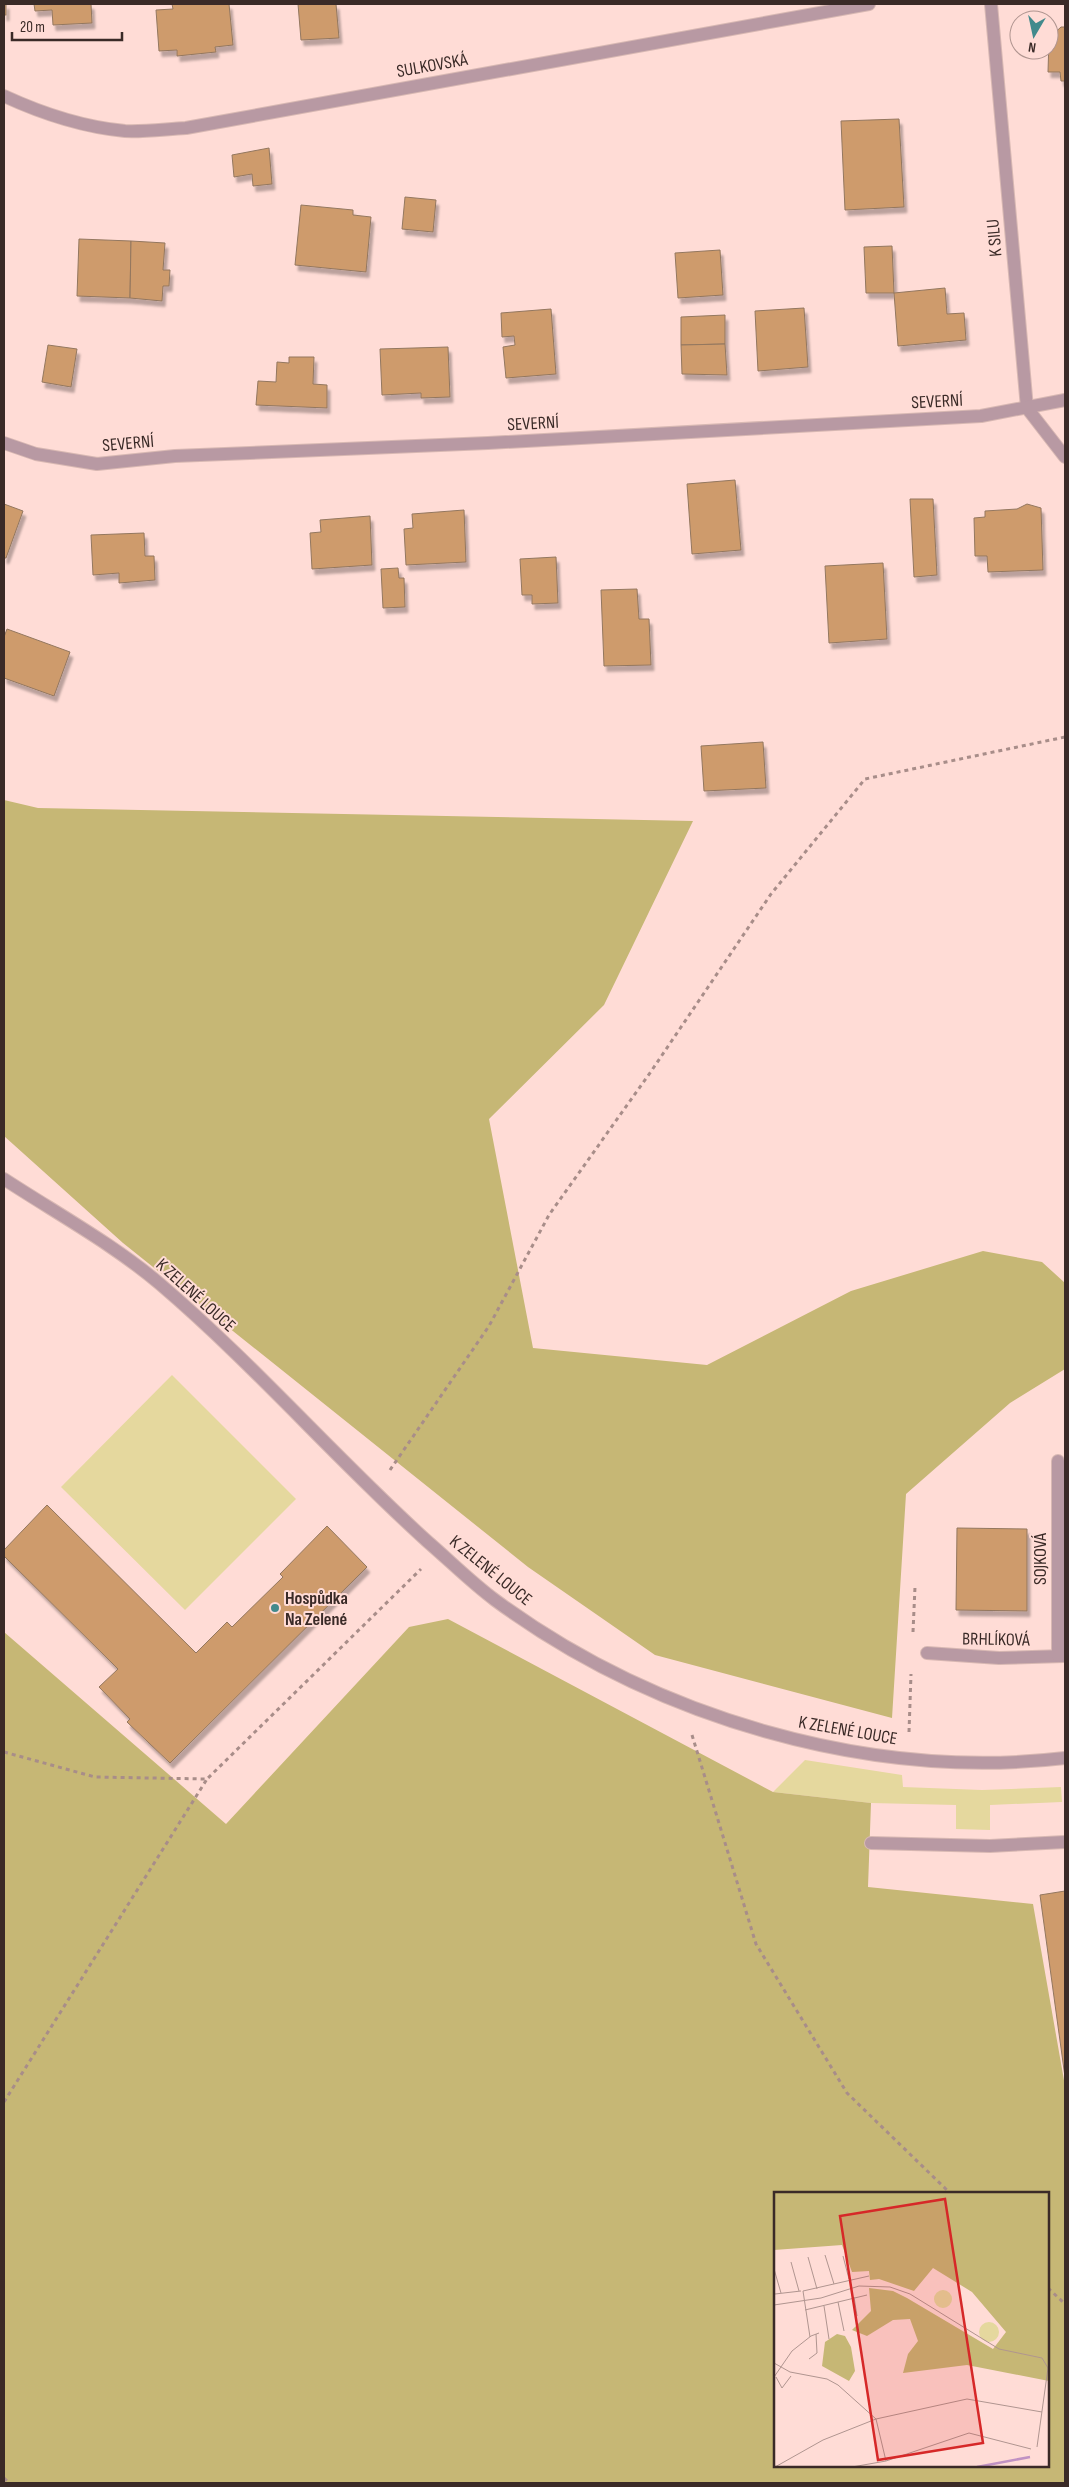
<svg xmlns="http://www.w3.org/2000/svg" width="1069" height="2487" font-family="'Sofia Sans Condensed',sans-serif">
	<style>
		.green { fill: #e5d89e }
		.forest { fill: #c6b775; fill-rule: evenodd }
		.building { fill: #ce9b6c; stroke: #93775f; filter: url(#shadow) }
		.lines { fill: none; stroke-linecap: round; stroke-linejoin: round }
		.minor-casing { stroke: #d8b8b3; stroke-width: 14 }
		.path { stroke: #a88d89; stroke-width: 3; stroke-dasharray: 4 4; stroke-linecap: butt }
		.minor { stroke: #b899a3; stroke-width: 12 }
		.poi-dot { fill: #428a8c; stroke: #ffdcd6; stroke-width: 2 }
		.labels { text-anchor: middle; stroke-width: 4; stroke-linejoin: round; paint-order: stroke }
		.street-label { font-size: 18px; fill: #3a2a27; stroke: #ffdcd6 }
		.poi-label { font-size: 18px; font-weight: bold; fill: #3a2a27; stroke: #ffdcd6; text-anchor: start }
		.inset-river { fill: none; stroke: #c092c3; stroke-width: 2.5 }
		.inset-road { fill: none; stroke: #b09590; stroke-width: 1 }
		.view { fill: #d62828; fill-opacity: 0.15; stroke: #d62828; stroke-width: 2.5 }
		.inset-edge { fill: none; stroke: #3a2a27; stroke-width: 2.5 }
	</style>
	<defs>
		<filter id="shadow"><feDropShadow dx="3" dy="5.5" stdDeviation="1" flood-color="#0004"/></filter>
	</defs>
	<rect width="100%" height="100%" fill="#ffdcd6"/>
	<!-- green -->
	<g class="green">
		<path d="M 172,1375 L 296,1499 L 185,1610 L 61,1487 Z"/>
		<path d="M 805,1760 L 902,1775 L 903,1787 L 982,1790 L 1061,1787 L 1062,1802 L 990,1805 L 990,1830 L 956,1829 L 956,1805 L 871,1803 L 773,1792 Z"/>
	</g>
	<!-- forest -->
	<g class="forest">
		<path d="M 4,800 L 38,808 L 693,821 L 604,1005 L 489,1119 L 533,1348 L 707,1365 L 851,1291 L 983,1251 L 1042,1262 L 1065,1283 L 1065,1369 L 1010,1403 L 906,1494 L 892,1718 L 655,1655 L 528,1567 L 123,1243 L 4,1136 Z"/>
		<path d="M 448,1619 L 773,1792 L 871,1803 L 868,1887 L 1033,1904 L 1065,2086 L 1065,2483 L 4,2483 L 4,1632 L 226,1824 L 409,1627 ZM 775,2193 L 1048,2193 L 1048,2466 L 775,2466 Z"/>
	</g>
	<!-- building -->
	<g class="building">
		<rect x="4" y="4" width="2" height="11"/>
		<path d="M 34,4 L 91,4 L 92,23 L 53,25 L 52,10 L 35,11 Z"/>
		<path d="M 172,4 L 229,4 L 233,45 L 215,47 L 216,52 L 177,56 L 177,50 L 159,51 L 156,10 L 173,9 Z"/>
		<path d="M 298,4 L 336,4 L 339,38 L 301,40 Z"/>
		<path d="M 1061,27 L 1065,27 L 1065,81 L 1061,81 L 1060,72 L 1048,72 L 1049,38 Z"/>
		<path d="M 899,119 L 904,207 L 845,210 L 841,121 Z"/>
		<path d="M 269,148 L 272,184 L 253,186 L 252,174 L 234,177 L 232,155 Z"/>
		<path d="M 405,197 L 436,200 L 433,232 L 402,229 Z"/>
		<path d="M 301,205 L 353,210 L 353,215 L 371,217 L 366,272 L 295,265 Z"/>
		<path d="M 79,239 L 131,241 L 130,298 L 77,296 Z"/>
		<path d="M 131,241 L 165,243 L 163,270 L 170,270 L 169,286 L 163,286 L 162,301 L 130,298 Z"/>
		<path d="M 892,246 L 894,293 L 866,293 L 864,247 Z"/>
		<path d="M 720,250 L 723,295 L 678,298 L 675,253 Z"/>
		<path d="M 945,288 L 947,314 L 964,313 L 966,340 L 898,346 L 894,293 Z"/>
		<path d="M 804,308 L 808,367 L 758,371 L 755,311 Z"/>
		<path d="M 551,309 L 556,374 L 506,378 L 503,347 L 515,345 L 514,336 L 502,337 L 501,313 Z"/>
		<path d="M 725,315 L 725,344 L 681,345 L 681,317 Z"/>
		<path d="M 725,344 L 727,375 L 682,374 L 681,345 Z"/>
		<path d="M 48,345 L 77,349 L 71,387 L 42,382 Z"/>
		<path d="M 448,347 L 450,397 L 421,398 L 421,393 L 382,395 L 380,349 Z"/>
		<path d="M 289,357 L 314,357 L 313,384 L 327,385 L 327,408 L 256,405 L 258,381 L 276,382 L 277,362 L 289,363 Z"/>
		<path d="M 735,480 L 741,550 L 692,554 L 687,484 Z"/>
		<path d="M 910,499 L 933,499 L 937,575 L 914,577 Z"/>
		<path d="M 4,504 L 23,511 L 6,558 L 4,558 Z"/>
		<path d="M 1027,504 L 1041,508 L 1043,570 L 988,572 L 987,556 L 975,556 L 974,518 L 985,517 L 985,511 L 1017,509 Z"/>
		<path d="M 464,510 L 466,562 L 406,565 L 404,529 L 413,528 L 412,514 Z"/>
		<path d="M 370,516 L 372,565 L 312,569 L 310,533 L 321,532 L 320,520 Z"/>
		<path d="M 144,533 L 145,556 L 154,556 L 155,580 L 119,583 L 119,573 L 93,575 L 91,535 Z"/>
		<path d="M 556,557 L 558,603 L 532,604 L 532,595 L 522,595 L 520,559 Z"/>
		<path d="M 883,563 L 887,639 L 829,643 L 825,566 Z"/>
		<path d="M 398,568 L 399,578 L 404,578 L 405,607 L 383,608 L 381,569 Z"/>
		<path d="M 637,589 L 639,619 L 649,619 L 651,665 L 604,666 L 601,590 Z"/>
		<path d="M 7,629 L 70,652 L 54,696 L 4,678 L 4,637 Z"/>
		<path d="M 763,742 L 766,788 L 704,791 L 701,746 Z"/>
		<path d="M 47,1505 L 196,1653 L 227,1622 L 232,1627 L 283,1577 L 280,1574 L 327,1526 L 367,1567 L 170,1763 L 127,1722 L 130,1719 L 99,1687 L 118,1669 L 4,1556 L 4,1550 Z"/>
		<path d="M 957,1528 L 1027,1529 L 1027,1611 L 956,1610 Z"/>
		<path d="M 1065,1891 L 1065,2077 L 1040,1895 Z"/>
	</g>
	<g class="lines">
		<!-- minor casing -->
		<g class="minor-casing">
			<g id="minor">
				<path d="M 991,4 L 1027,408 L 1065,457"/>
				<path d="M 4,96 C 43,114 82,127 125,131 C 144,132 166,129 186,128 L 869,4"/>
				<path d="M 4,443 L 36,454 L 97,464 L 175,456 L 488,443 L 981,416 L 1065,400"/>
				<path d="M 4,1179 C 56,1213 113,1244 160,1284 C 255,1365 336,1459 428,1542 C 450,1561 472,1583 495,1600 C 654,1717 868,1781 1065,1758"/>
				<path d="M 927,1653 L 999,1658 L 1064,1656"/>
				<path d="M 1058,1656 L 1058,1461"/>
				<path d="M 871,1843 L 990,1846 L 1065,1842"/>
			</g>
		</g>
		<!-- path -->
		<g class="path">
			<path d="M 390,1470 L 489,1326 L 549,1215 L 652,1070 L 771,894 L 865,779 L 1065,737"/>
			<path d="M 913,1632 L 915,1587"/>
			<path d="M 909,1732 L 911,1674"/>
			<path d="M 692,1735 L 756,1944 L 847,2093 L 950,2193"/>
			<path d="M 4,1752 L 95,1777 L 207,1779 L 421,1569"/>
			<path d="M 4,2102 L 207,1779"/>
			<path d="M 1048,2288 L 1065,2304"/>
			<path d="M 4,2478 L 9,2483"/>
		</g>
		<!-- minor -->
		<use href="#minor" class="minor"/>
	</g>
	<!-- markers -->
	<circle class="poi-dot" cx="275" cy="1608" r="5"/>
	<g class="labels">
		<!-- street labels -->
		<g class="street-label">
			<text transform="translate(432 65) rotate(-10)" y="6">SULKOVSKÁ</text>
			<text transform="translate(994 238) rotate(-95)" y="6">K SILU</text>
			<text transform="translate(937 401) rotate(-3)" y="6">SEVERNÍ</text>
			<text transform="translate(533 423) rotate(-3)" y="6">SEVERNÍ</text>
			<text transform="translate(128 443) rotate(-5)" y="6">SEVERNÍ</text>
			<text transform="translate(196 1295) rotate(42)" y="6">K ZELENÉ LOUCE</text>
			<text transform="translate(1040 1559) rotate(-90)" y="6">SOJKOVÁ</text>
			<text transform="translate(491 1570) rotate(39)" y="6">K ZELENÉ LOUCE</text>
			<text transform="translate(996 1639) rotate(1)" y="6">BRHLÍKOVÁ</text>
			<text transform="translate(848 1730) rotate(10)" y="6">K ZELENÉ LOUCE</text>
		</g>
		<!-- poi labels -->
		<g class="poi-label">
			<text x="285" y="1604">Hospůdka<tspan x="285" dy="21">Na Zelené</tspan></text>
		</g>
	</g>
	<!-- overview -->
	<g transform="translate(774 2192)">
		<rect width="275" height="275" fill="#ffdcd6"/>
		<path d="M160 107a9 9 0 1 1 18 0a9 9 0 1 1-18 0ZM205 140a10 10 0 1 1 20 0a10 10 0 1 1-20 0Z" fill="#e5d89e"/>
		<path d="M 0,0 L 275,0 L 275,189 L 193,173 L 129,181 L 134,162 L 144,149 L 136,127 L 119,128 L 93,144 L 78,138 L 97,119 L 95,96 L 119,99 L 133,106 L 219,157 L 232,140 L 198,100 L 159,76 L 140,99 L 105,87 L 96,88 L 95,79 L 78,80 L 68,53 L 0,58 ZM 63,142 L 71,144 L 77,155 L 81,179 L 75,189 L 48,174 L 51,150 Z" fill="#c6b775"/>
		<path class="inset-river" d="M 203,275 L 256,265"/>
		<path class="inset-road" d="M 51,63 L 60,92M 69,64 L 75,87M 34,65 L 43,97M 17,70 L 25,99M 0,77 L 7,101M 1,102 L 27,99M 80,105 L 83,124M 64,110 L 70,139M 0,113 L 47,106 L 85,94 L 116,95 L 136,102 L 225,157 L 268,166 L 274,176 L 263,255M 50,114 L 55,147M 31,118 L 93,103M 36,145 L 29,99 L 95,84M 35,167 L 43,161 L 42,142M 0,171 L 16,180 L 53,187 L 64,193 L 102,227 L 112,269M 0,185 L 18,159 L 37,144 L 45,141M 2,185 L 8,196 L 17,184M 1,275 L 49,248 L 102,227 L 193,207 L 268,220M 78,275 L 112,269 L 195,241 L 257,257"/>
		<path class="view" d="M 171,7 L 209,251 L 104,268 L 66,24 Z"/>
		<rect width="275" height="275" class="inset-edge"/>
	</g>
	<!-- border -->
	<rect width="1069" height="2487" fill="none" stroke="#3a2a27" stroke-width="10"/>
	<!-- north arrow -->
	<g transform="translate(1034 35) rotate(189)"><circle r="24" fill="#ffdcd6" stroke="#b09590"/>
	<path d="M0-4L9 19L0 12L-9 19Z" fill="#428a8c"/>
	<text y="-8" font-size="14" font-weight="bold" text-anchor="middle" fill="#3a2a27">N</text>
	</g>
	<!-- scale -->
	<path d="M12 32v8h110v-8" fill="none" stroke="#3a2a27" stroke-width="2.5"/>
	<text x="20" y="32" font-size="15" fill="#3a2a27" stroke="#ffdcd6" stroke-width="4" paint-order="stroke">20 m</text>
</svg>
